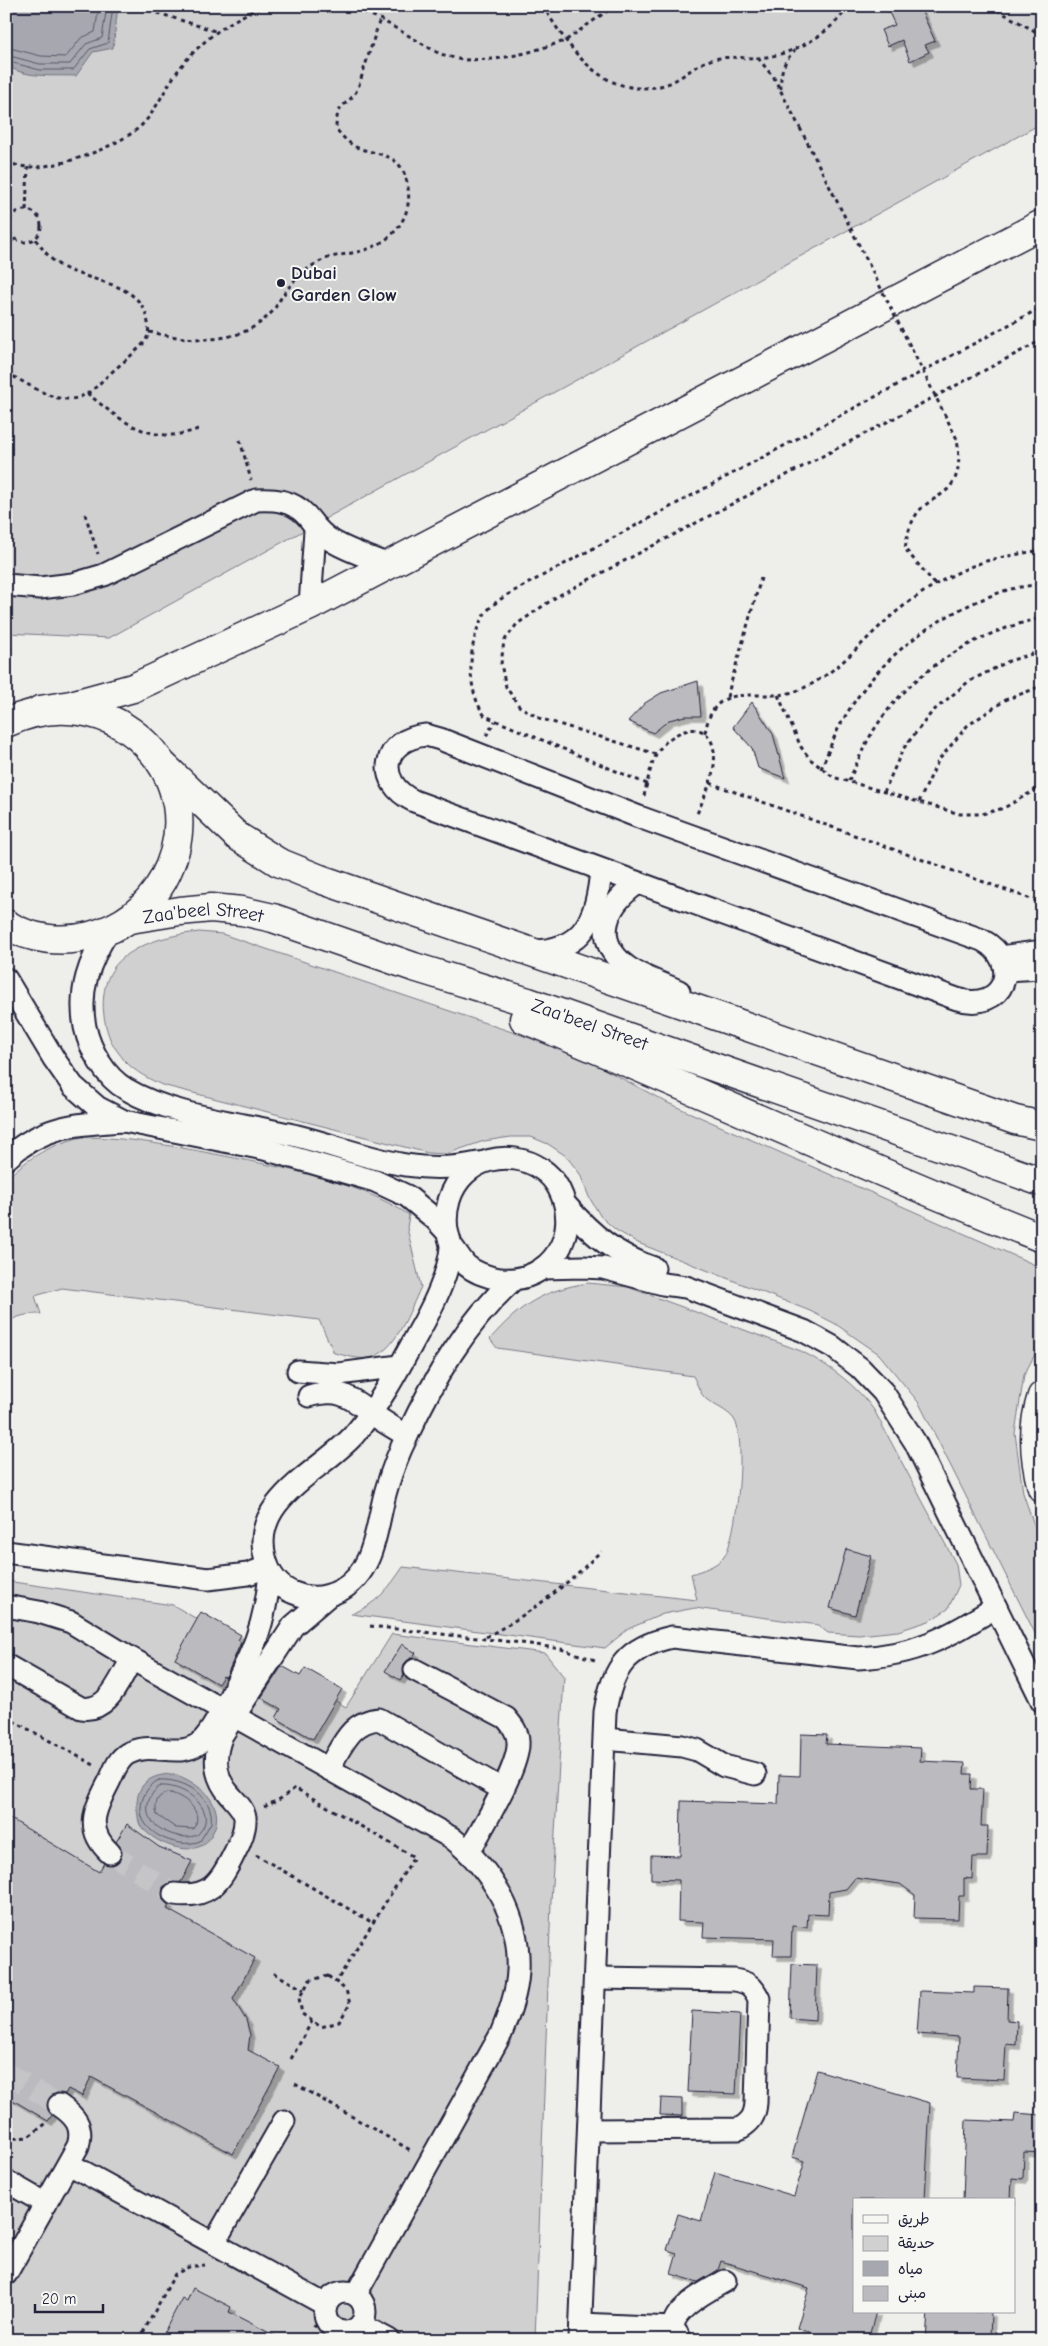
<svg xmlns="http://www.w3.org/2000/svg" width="1048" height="2346" font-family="'Comic Neue','Playpen Sans Arabic',sans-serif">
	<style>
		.green { fill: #d0d0d1; stroke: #797986 }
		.water { fill: #a7a7af; stroke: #727281 }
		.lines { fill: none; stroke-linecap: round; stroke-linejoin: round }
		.shore { stroke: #575769; stroke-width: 1 }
		.building { fill: #bbbbbf; stroke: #22223b; filter: url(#shadow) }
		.minor-tunnel { stroke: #c5c5c8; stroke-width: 21; stroke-dasharray: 21 11; stroke-linecap: butt }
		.minor-casing { stroke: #22223b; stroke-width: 25 }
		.major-casing { stroke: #22223b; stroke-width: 31 }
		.highway-casing { stroke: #22223b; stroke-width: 31 }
		.path { stroke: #22223b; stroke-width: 3; stroke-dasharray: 4 4; stroke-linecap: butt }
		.minor { stroke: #f6f6f2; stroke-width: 21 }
		.major { stroke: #f6f6f2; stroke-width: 28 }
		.highway { stroke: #f6f6f2; stroke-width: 28 }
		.path-bridge { stroke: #22223b; stroke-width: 3; stroke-dasharray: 4 4; stroke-linecap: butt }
		.poi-dot { fill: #22223b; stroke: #f6f6f2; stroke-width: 2 }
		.labels { text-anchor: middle; stroke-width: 4; stroke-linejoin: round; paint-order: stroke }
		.poi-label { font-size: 19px; font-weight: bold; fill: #22223b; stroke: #f6f6f2; text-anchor: start }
		.street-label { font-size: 19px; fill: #22223b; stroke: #f6f6f2 }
	</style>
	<defs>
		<filter id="shadow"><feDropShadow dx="4.5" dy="4.5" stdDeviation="0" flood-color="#0004"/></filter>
	</defs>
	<rect width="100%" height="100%" fill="#eeeeeb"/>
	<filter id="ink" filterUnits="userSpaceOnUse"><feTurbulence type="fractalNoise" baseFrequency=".02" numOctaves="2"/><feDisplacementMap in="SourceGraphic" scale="10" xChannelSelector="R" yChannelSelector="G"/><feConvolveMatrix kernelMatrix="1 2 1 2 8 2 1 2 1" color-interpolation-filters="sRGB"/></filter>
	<g filter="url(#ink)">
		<!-- green -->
		<g class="green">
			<path d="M 6,6 L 1042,6 L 1042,123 L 109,638 L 6,633 Z"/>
			<path d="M 199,932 L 222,934 L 574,1053 L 668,1103 L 1042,1268 L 1042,1341 L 1024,1375 L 1015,1433 L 1023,1493 L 1042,1548 L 1042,1647 L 919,1403 L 879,1354 L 834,1323 L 810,1311 L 638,1243 L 616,1230 L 601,1217 L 589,1197 L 580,1174 L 566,1156 L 548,1144 L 531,1137 L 511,1137 L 484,1141 L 446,1154 L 428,1153 L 162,1085 C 149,1079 135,1072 124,1060 C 120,1054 114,1048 111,1041 C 99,1014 99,976 124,957 C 147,940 172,935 199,932 Z"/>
			<path d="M 82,1137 C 130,1137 177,1147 225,1156 C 284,1168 358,1181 409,1215 L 407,1228 L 421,1287 C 410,1309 396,1353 369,1358 C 359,1360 344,1355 334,1353 L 319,1320 L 62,1288 L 35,1296 L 41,1314 C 28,1314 17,1315 6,1324 L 6,1179 C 29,1157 52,1144 82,1137 Z"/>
			<path d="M 588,1283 L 628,1287 L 801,1351 C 830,1366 854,1383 874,1410 L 956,1564 L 959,1585 L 948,1609 L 929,1621 L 898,1631 L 859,1635 L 828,1633 L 818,1625 L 695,1608 L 663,1614 L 628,1629 L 605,1648 L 351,1614 C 376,1605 389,1588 403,1567 L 697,1600 L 691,1574 C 703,1570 715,1567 724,1557 C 737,1539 747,1437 734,1419 C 727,1410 715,1406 706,1399 C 700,1394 697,1383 693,1376 L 497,1348 L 490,1339 C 520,1305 543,1290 588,1283 Z"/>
			<path d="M 6,1581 L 173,1605 L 346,1707 L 392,1634 L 545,1653 L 564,1677 L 551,1902 L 535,2340 L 6,2340 Z"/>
		</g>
		<!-- water -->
		<g class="water">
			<path d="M 6,6 L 118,6 L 113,48 L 93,52 L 76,76 C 55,75 22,79 6,64 Z"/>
			<path d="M 174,1774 C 198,1782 227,1804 213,1832 C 210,1838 207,1843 201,1846 C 183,1855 151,1841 140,1825 C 138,1821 138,1815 137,1810 C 135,1784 150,1774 174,1774 Z"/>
		</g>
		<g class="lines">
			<!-- shore -->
			<g class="shore">
				<path d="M 6,47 L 41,56 L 66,57 L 81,38 L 95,32 L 99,6"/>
				<path d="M 6,55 L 40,64 L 70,64 L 86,44 L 102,38 L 107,6"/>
				<path d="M 6,61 L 40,70 L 73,70 L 90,49 L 108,43 L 113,6"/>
				<path d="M 159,1780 C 183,1778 215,1796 211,1823 L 200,1841 C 183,1848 155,1839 145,1823 C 135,1808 145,1786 159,1780 Z"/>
				<path d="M 161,1786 C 185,1784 222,1812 197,1835 C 183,1841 159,1832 151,1820 C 143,1809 150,1791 161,1786 Z"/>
				<path d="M 171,1793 C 187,1798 205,1813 193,1829 L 176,1828 L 157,1815 C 154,1803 157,1793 171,1793 Z"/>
			</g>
		</g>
		<!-- building -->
		<g class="building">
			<path d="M 886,6 L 908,6 L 911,12 L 920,8 L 935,41 L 925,45 L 929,52 L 910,61 L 902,40 L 888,46 L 881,30 L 895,25 Z"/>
			<path d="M 698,681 L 701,716 L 685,716 L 669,720 L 653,733 L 628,721 L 645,703 L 661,693 Z"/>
			<path d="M 752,702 L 773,734 L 785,778 L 758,768 L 752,748 L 733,727 Z"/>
			<path d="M 846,1549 L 871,1556 L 855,1615 L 830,1608 Z"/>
			<path d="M 201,1612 L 241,1635 L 238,1640 L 241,1642 L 233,1661 L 226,1677 L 223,1676 L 218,1684 L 175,1659 Z"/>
			<path d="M 402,1644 L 416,1653 L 404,1664 L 404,1674 L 400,1680 L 385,1671 Z"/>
			<path d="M 282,1666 L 300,1676 L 305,1668 L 342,1689 L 313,1739 L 276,1718 L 281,1709 L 261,1698 Z"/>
			<path d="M 801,1734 L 827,1735 L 826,1744 L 921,1748 L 920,1761 L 965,1763 L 964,1774 L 972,1774 L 971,1789 L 983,1789 L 981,1826 L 988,1826 L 987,1857 L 973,1857 L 972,1879 L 964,1878 L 964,1896 L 959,1896 L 958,1919 L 914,1918 L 915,1895 L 900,1884 L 855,1878 L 846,1889 L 829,1892 L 828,1915 L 808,1914 L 807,1927 L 792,1926 L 791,1956 L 773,1956 L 774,1939 L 703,1937 L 704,1922 L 678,1921 L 679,1880 L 651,1879 L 651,1855 L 680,1856 L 681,1801 L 778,1804 L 779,1775 L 800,1776 Z"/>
			<path d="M 6,1816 L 99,1872 L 104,1863 L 113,1865 L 122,1857 L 122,1850 L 116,1842 L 127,1824 L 159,1847 L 192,1861 L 181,1882 L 169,1883 L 163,1887 L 162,1894 L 163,1900 L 169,1905 L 167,1909 L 255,1958 L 233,1999 L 246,2020 L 250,2035 L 248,2050 L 280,2067 L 233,2154 L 91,2077 L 82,2096 L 68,2089 L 65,2094 L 54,2093 L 49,2097 L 47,2104 L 52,2115 L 48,2121 L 6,2096 Z"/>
			<path d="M 792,1964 L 817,1965 L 815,2020 L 790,2018 Z"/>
			<path d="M 974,1987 L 1008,1988 L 1007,2020 L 1017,2021 L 1016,2045 L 1006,2044 L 1004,2080 L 957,2078 L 959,2037 L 917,2034 L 920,1991 L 974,1993 Z"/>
			<path d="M 692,2011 L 740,2014 L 736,2094 L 688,2092 Z"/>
			<path d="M 817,2070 L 930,2103 L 925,2200 L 854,2200 L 854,2312 L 876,2312 L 868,2340 L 836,2340 L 797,2328 L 809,2288 L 721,2261 L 718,2270 L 698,2282 L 671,2274 L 677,2253 L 667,2250 L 678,2214 L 701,2221 L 715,2172 L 794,2196 L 805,2161 L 792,2157 Z"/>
			<path d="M 661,2098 L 682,2099 L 682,2116 L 660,2115 Z"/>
			<path d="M 1015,2113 L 1042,2115 L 1042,2153 L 1024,2152 L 1023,2179 L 1012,2178 L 1011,2200 L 963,2200 L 966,2120 L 1014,2122 Z"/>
			<path d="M 193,2288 L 231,2307 L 229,2312 L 283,2340 L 160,2340 L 182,2298 L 187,2301 Z"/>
			<path d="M 928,2312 L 991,2312 L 990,2340 L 926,2340 Z"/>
		</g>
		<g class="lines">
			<!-- minor-tunnel -->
			<g class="minor-tunnel">
				<path d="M 110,1853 L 174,1894"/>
				<path d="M 6,2073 L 59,2105"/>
			</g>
			<!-- minor casing -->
			<g class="minor-casing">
				<g id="minor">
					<path d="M 6,585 L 40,588 L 73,584 L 104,575 L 256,500 C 274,499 292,500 306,515 C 315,525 317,531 329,539 C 347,551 369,557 389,565"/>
					<path d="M 310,606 L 315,530"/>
					<path d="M 426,735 L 440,739 L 639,817 L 982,940 C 1023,962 1005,1013 957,999 L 414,801 C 374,782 382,739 426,735 Z"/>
					<path d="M 638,883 C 607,904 591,939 626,966 C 641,977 662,983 679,991"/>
					<path d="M 108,931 C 89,962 78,990 85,1027 C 90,1050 105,1077 126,1089 C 173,1117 244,1123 297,1136 C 361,1152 410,1178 478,1163"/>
					<path d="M 532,951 C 585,951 597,917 601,870"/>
					<path d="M 1001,957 L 1042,951"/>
					<path d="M 1005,970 L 1042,968"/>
					<path d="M 6,979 L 54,1059 L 73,1086 L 97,1107 L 124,1121 L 264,1149 L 375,1181 L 407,1196 L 435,1219 L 447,1232"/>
					<path d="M 6,1159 C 42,1125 77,1124 124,1121"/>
					<path d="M 566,1205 C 591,1234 617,1256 654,1268"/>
					<path d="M 451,1245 C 456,1251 461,1260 466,1265 C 475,1273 488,1277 500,1279 C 551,1284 582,1234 559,1189 C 542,1155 492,1148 465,1174 C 450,1188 444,1210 447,1230 C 448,1236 451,1242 451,1247 C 449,1274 431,1310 418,1333 C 399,1368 379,1406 353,1436 C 321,1471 250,1500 265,1557 C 269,1574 278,1587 294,1593 C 310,1600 326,1598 341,1590 C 377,1570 376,1522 387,1487 C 392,1470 399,1452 407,1436 C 434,1378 466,1323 513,1280"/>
					<path d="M 543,1268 L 583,1267 L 603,1268 L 663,1284 L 686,1287 L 804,1331 L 833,1347 L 860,1368 L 883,1392 L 915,1442 L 1042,1701"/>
					<path d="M 298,1371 L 339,1374 L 399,1366"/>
					<path d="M 309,1396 C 337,1388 348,1395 370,1412 C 381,1421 395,1428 407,1436"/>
					<path d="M 6,1552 L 208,1579 L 248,1574 L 267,1567"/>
					<path d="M 6,1606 L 39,1612 L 71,1622 L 132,1659 L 452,1838 C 492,1870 521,1917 518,1971 C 517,1993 509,2014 501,2034 L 356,2294"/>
					<path d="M 6,1665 L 81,1708 C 109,1713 120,1678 132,1659"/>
					<path d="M 415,1670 L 506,1718 C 512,1725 518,1732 518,1742 C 520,1766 482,1828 469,1852"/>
					<path d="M 605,1739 L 682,1746 L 697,1750 L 724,1766 L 755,1774"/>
					<path d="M 328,1769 C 342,1747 350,1721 379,1719 L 502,1789"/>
					<path d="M 110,1853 C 84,1829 95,1809 109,1782 C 114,1772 117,1760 127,1754 C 152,1739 181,1762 203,1740 C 214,1728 221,1712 229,1698 C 253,1651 265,1626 270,1573"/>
					<path d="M 174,1894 C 209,1899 220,1883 234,1854 C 240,1843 246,1829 245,1817 C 243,1808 236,1802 230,1795 C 214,1777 213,1757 222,1735 L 293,1626 L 328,1596"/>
					<path d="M 589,2130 L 739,2129 C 751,2122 755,2116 756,2103 L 759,1999 C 753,1986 748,1982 734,1980 L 595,1978"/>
					<path d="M 69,2164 L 326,2305"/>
					<path d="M 6,2181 L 46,2204"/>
					<path d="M 214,2243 L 284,2121"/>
					<path d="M 6,2274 L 78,2146 C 84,2126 75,2116 59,2105"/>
					<circle cx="345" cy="2312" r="20"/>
					<path d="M 581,2324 L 673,2328"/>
					<path d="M 361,2325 L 389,2340"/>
					<path d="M 680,2338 L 673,2328 C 673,2308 709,2290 725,2281"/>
					<path d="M 580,2340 L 605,1712 C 612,1668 627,1647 672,1637 L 858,1658 C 918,1655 947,1637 996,1607"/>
				</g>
			</g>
			<!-- major casing -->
			<g class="major-casing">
				<g id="major">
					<path d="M 6,723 C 112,672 219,777 163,880 C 147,909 122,928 90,936 C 63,943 30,940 6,924"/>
					<path d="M 161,763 L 237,836 L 278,862 L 320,879 L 734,1022"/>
					<path id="s1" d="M 130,919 L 180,911 L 211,908 L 242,911 L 273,918 L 414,967 L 528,1002 L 1042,1182"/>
					<path d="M 524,1019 C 697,1090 867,1169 1042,1238"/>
				</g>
			</g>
			<!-- highway casing -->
			<g class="highway-casing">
				<g id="highway">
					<path d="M 40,710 L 71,705 L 133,688 L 310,606 L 1042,224"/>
					<path d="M 734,1022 L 1015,1120 L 1042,1126"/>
					<path d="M 1042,1396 C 1032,1426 1034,1459 1042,1488"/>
				</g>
			</g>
			<!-- path -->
			<g class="path">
				<path d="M 350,6 L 380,19 L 440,54 L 462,60 L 496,59 L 526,53 L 565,41 L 614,6"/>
				<path d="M 543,6 C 570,50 604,101 664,85 C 682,80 695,63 714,59 C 728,56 742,58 756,58 C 782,57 809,45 829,28 C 837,22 843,13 850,6"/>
				<path d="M 990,6 L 1042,35"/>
				<path d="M 142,8 L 215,31"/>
				<path d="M 758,58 L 774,78 L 800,128"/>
				<path d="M 781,89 C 780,72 783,62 795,50"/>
				<path d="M 6,163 C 13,164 21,167 29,167 C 59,168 111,149 136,130 C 152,118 160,98 171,81 C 193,46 226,21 264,6"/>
				<path d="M 26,210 L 28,167"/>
				<circle cx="25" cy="226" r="16"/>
				<path d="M 6,247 L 15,238"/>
				<path d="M 149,332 C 191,341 239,347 271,313 C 276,308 279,300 284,294 C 292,282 304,270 317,263 C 332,254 349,255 365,250 C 399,239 418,208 404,173 C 395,152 374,155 356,147 C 348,143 342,136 336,129 C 336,101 348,108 358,88 L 380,19"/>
				<path d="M 6,373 C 39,388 68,418 101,382 C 114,369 132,356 143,344 C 149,337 149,331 148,323 C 142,278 83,284 55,262 C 47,256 41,246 35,239"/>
				<path d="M 87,393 C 121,421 152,447 198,429"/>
				<path d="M 240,440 L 251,480"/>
				<path d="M 85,514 L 98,554"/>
				<path d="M 935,584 L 905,549 C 907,537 909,526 916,515 C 923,504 934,500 943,493 C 961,481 960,458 957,439"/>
				<path d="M 778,695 L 801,747 L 810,759 L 833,777 L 960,814 L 982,814 L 1004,808 L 1042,786"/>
				<path d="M 727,697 L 761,578"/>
				<path d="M 705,733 C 713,687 742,696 778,695 C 789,694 800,690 810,685 C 840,669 863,641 888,619 C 913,596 957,569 990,560 C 1007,556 1024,553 1042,550"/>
				<path d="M 486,736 L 495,721"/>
				<path d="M 656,754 L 539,718 L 519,706 L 506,687 L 501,664 L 504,641 L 517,624 L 556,597 L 1042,340"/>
				<path d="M 821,769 C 828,753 834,735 843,720 C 879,657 936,614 1004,591 C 1016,587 1029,586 1042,584"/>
				<path d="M 849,781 C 855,767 861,753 868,740 C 904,675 972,633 1042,618"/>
				<path d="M 710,783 L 1042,903"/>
				<path d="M 647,784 L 485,716 C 466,691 468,647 481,620 C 488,606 503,597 516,590 L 1042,307"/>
				<path d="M 884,792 L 903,749 L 932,712 L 968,682 L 1009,661 L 1042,651"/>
				<path d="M 644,796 C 647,783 650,768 656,755 C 665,735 704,714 713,746 C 719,770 705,795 696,816"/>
				<path d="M 919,802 L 938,761 L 967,726 L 1005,700 L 1042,686"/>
				<path d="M 370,1626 L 530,1644 L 561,1649 L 598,1661"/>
				<path d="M 486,1637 C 531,1613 565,1587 601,1551"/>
				<path d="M 6,1717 L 94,1765"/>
				<path d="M 264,1807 L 280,1799 L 295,1788 L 414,1857 L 336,1982"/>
				<path d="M 256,1855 L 373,1923"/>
				<path d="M 274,1973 L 304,1990"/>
				<path d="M 328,1976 L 346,1990 L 350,2004 L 339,2022 L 321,2027 L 302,2014 L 299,1998 L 310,1980 Z"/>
				<path d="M 291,2059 L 312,2021"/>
				<path d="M 295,2084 L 412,2151"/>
				<path d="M 6,2139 L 28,2137 L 48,2122"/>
				<path d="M 313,2325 L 339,2340"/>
				<path d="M 139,2340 L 175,2274 L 189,2267 L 205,2265"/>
			</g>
			<!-- minor -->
			<use href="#minor" class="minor"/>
			<!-- major -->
			<use href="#major" class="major"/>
			<!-- highway -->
			<use href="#highway" class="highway"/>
			<!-- path-bridge -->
			<path class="path-bridge" d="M 800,128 L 957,439"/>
		</g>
	</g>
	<!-- markers -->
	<circle class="poi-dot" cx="281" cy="283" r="5"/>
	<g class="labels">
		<!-- poi labels -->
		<g class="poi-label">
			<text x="291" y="279">Dubai<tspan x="291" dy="22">Garden Glow</tspan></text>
		</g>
		<!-- street labels -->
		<g class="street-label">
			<text dy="7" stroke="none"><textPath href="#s1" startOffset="74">Zaa'beel Street</textPath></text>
			<text dy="7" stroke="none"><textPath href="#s1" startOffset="479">Zaa'beel Street</textPath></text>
		</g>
	</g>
	<!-- margin -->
	<rect width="1048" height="2346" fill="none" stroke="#f6f6f2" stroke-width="25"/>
	<rect x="12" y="12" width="1023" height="2321" fill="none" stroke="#22223b" stroke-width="2" filter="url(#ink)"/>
	<!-- legend -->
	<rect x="853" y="2198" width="162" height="115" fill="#f6f6f2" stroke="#a1a1a9"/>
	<rect x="863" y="2215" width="25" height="8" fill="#f6f6f2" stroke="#a1a1a9"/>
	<text x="898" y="2224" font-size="15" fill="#22223b">طريق</text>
	<rect x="863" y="2236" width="25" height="15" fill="#d0d0d1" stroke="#a1a1a9"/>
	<text x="898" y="2248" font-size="15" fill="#22223b">حديقة</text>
	<rect x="863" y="2261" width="25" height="15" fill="#a7a7af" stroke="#a1a1a9"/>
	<text x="898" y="2274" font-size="15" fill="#22223b">مياه</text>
	<rect x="863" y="2286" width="25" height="15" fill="#bbbbbf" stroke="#a1a1a9"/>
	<text x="898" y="2298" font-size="15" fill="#22223b">مبنى</text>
	<!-- scale -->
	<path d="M35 2304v8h68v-8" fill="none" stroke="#22223b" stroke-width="2.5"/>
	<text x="42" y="2304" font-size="15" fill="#22223b" stroke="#f6f6f2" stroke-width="4" paint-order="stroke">20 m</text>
</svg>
